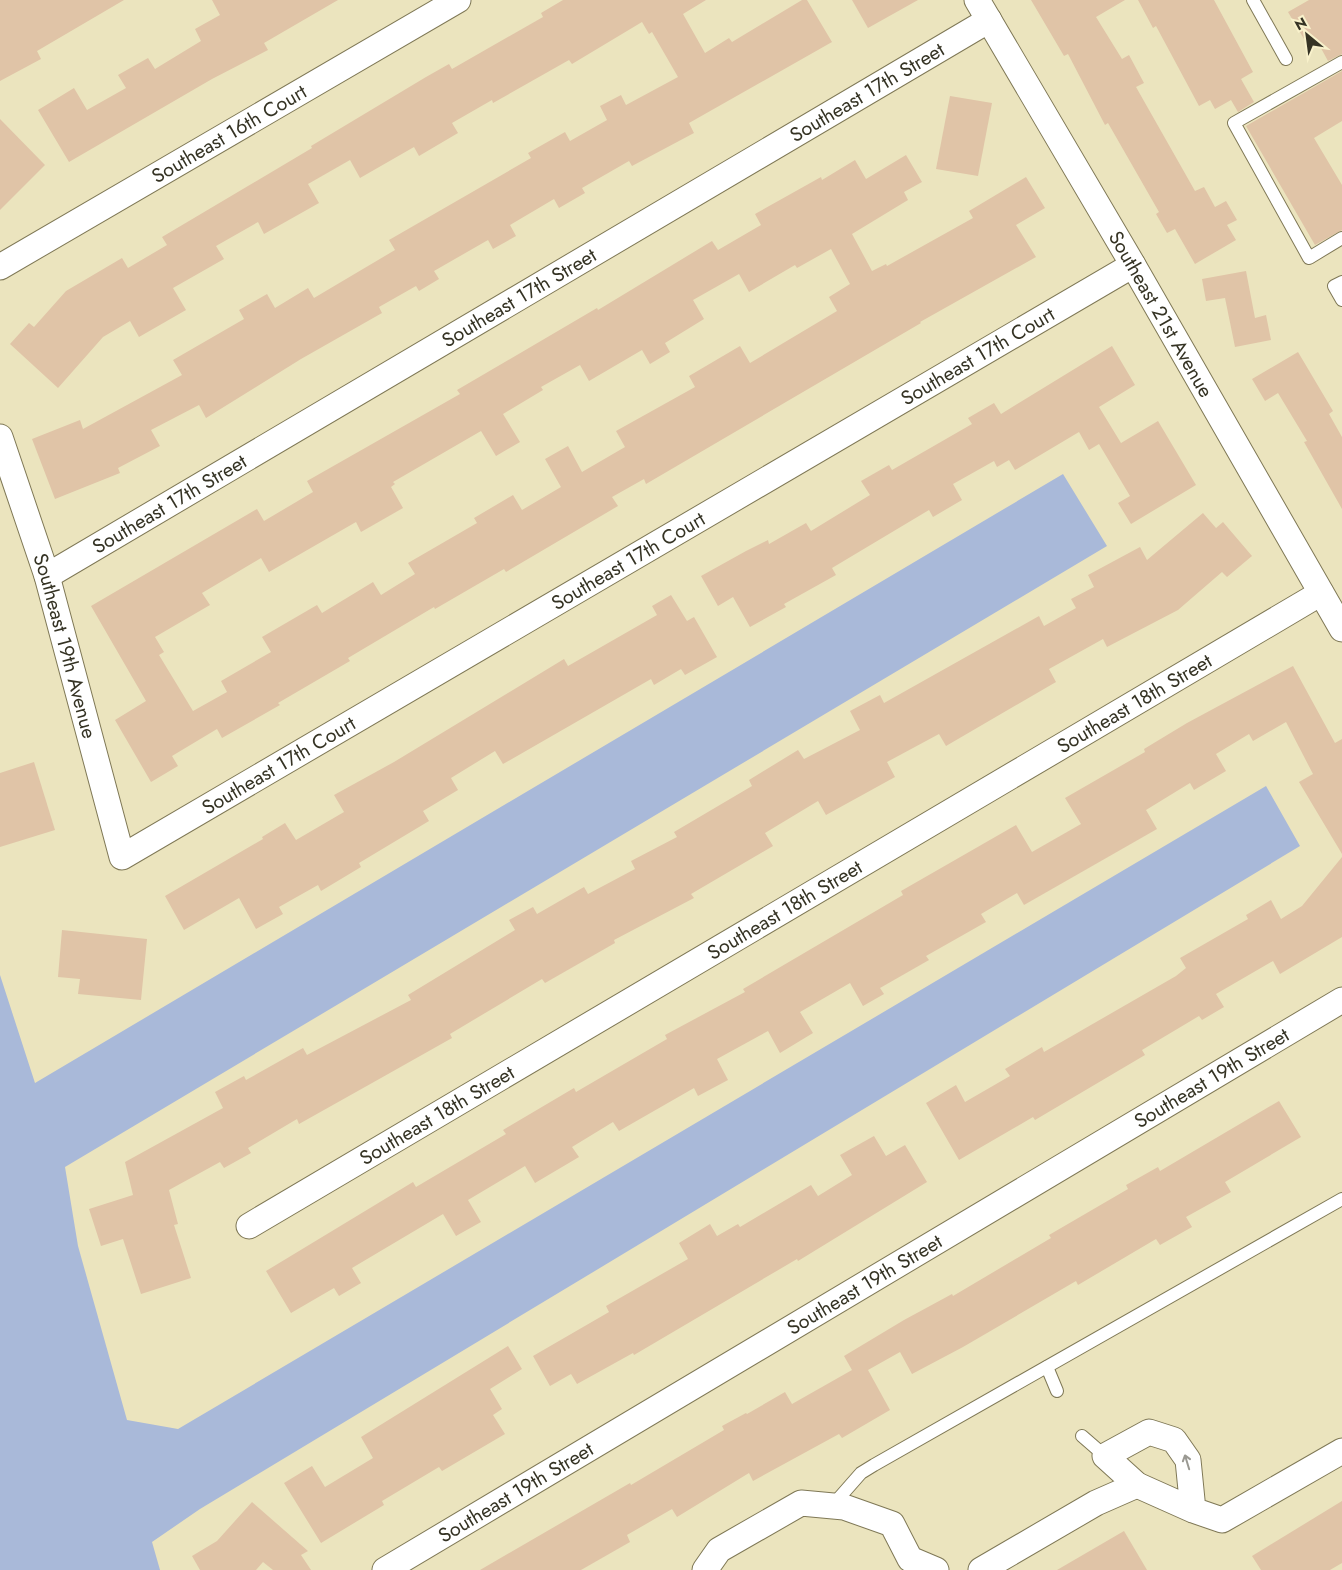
<svg xmlns="http://www.w3.org/2000/svg" width="1342" height="1570" font-family="Jost,sans-serif">
	<style>
		.water { fill: #a9b9d9 }
		.building { fill: #e0c4a7; fill-rule: evenodd }
		.lines { fill: none; stroke-linecap: round; stroke-linejoin: round }
		.lane-casing { stroke: #7f7856; stroke-width: 14 }
		.street-casing { stroke: #7f7856; stroke-width: 27 }
		.lane { stroke: #fff; stroke-width: 12 }
		.street { stroke: #fff; stroke-width: 25 }
		.oneway { stroke: #9a9992 }
		.labels { text-anchor: middle; stroke-width: 4; stroke-linejoin: round; paint-order: stroke }
		.street-label { font-size: 20px; fill: #353324; stroke: #f8f1cb }
	</style>
	<rect width="100%" height="100%" fill="#ebe4be"/>
	<!-- water -->
	<path class="water" d="M 1063,474 L 1107,546 L 65,1167 L 78,1246 L 127,1420 L 178,1429 L 1266,786 L 1300,846 L 200,1509 L 152,1542 L 160,1570 L 0,1570 L 0,975 L 35,1083 Z"/>
	<!-- building -->
	<g class="building">
		<path d="M 0,0 L 124,0 L 37,51 L 41,59 L 0,81 Z"/>
		<path d="M 212,0 L 338,0 L 264,43 L 268,50 L 212,79 L 69,162 L 38,110 L 74,88 L 87,110 L 126,88 L 118,75 L 148,58 L 155,69 L 201,41 L 195,29 L 220,15 Z"/>
		<path d="M 563,0 L 706,0 L 683,14 L 705,53 L 729,38 L 732,42 L 802,0 L 807,0 L 832,42 L 689,123 L 694,133 L 632,166 L 629,161 L 582,188 L 585,193 L 559,208 L 554,199 L 510,225 L 516,236 L 493,249 L 488,240 L 434,271 L 439,279 L 419,291 L 416,286 L 379,307 L 382,313 L 301,359 L 206,418 L 199,405 L 151,430 L 160,446 L 118,468 L 120,473 L 55,499 L 32,439 L 80,420 L 83,429 L 182,375 L 173,360 L 244,319 L 239,310 L 267,294 L 275,308 L 308,288 L 314,298 L 395,250 L 389,240 L 531,158 L 528,153 L 565,132 L 570,141 L 607,120 L 600,106 L 621,95 L 626,105 L 678,77 L 652,32 L 649,34 L 642,22 L 572,64 L 569,60 L 493,103 L 492,100 L 452,123 L 458,133 L 419,156 L 414,147 L 360,178 L 350,160 L 308,184 L 319,203 L 264,234 L 258,222 L 216,246 L 224,259 L 173,288 L 186,310 L 139,337 L 130,321 L 103,337 L 58,388 L 10,344 L 29,323 L 34,327 L 66,291 L 122,258 L 128,268 L 167,245 L 162,237 L 312,148 L 311,146 L 426,77 L 449,64 L 452,69 L 543,17 L 541,13 Z"/>
		<path d="M 852,0 L 918,0 L 868,28 Z"/>
		<path d="M 1031,0 L 1125,0 L 1096,17 L 1122,59 L 1129,55 L 1144,83 L 1136,87 L 1195,191 L 1204,187 L 1215,207 L 1226,201 L 1237,220 L 1227,225 L 1236,240 L 1195,264 L 1175,229 L 1167,233 L 1156,214 L 1159,212 L 1108,123 L 1105,125 L 1068,54 L 1064,56 Z"/>
		<path d="M 1138,0 L 1214,0 L 1253,72 L 1241,79 L 1254,102 L 1238,112 L 1231,100 L 1215,109 L 1210,100 L 1199,106 L 1156,26 L 1153,28 Z"/>
		<path d="M 1309,0 L 1342,0 L 1342,54 L 1328,61 L 1316,39 L 1307,44 L 1288,12 Z"/>
		<path d="M 1342,71 L 1342,121 L 1314,138 L 1342,185 L 1342,230 L 1315,245 L 1246,126 Z"/>
		<path d="M 950,96 L 992,103 L 978,176 L 936,169 Z"/>
		<path d="M 0,119 L 45,165 L 0,210 Z"/>
		<path d="M 906,155 L 922,182 L 904,192 L 908,200 L 852,234 L 872,271 L 886,264 L 887,266 L 973,218 L 969,211 L 1026,177 L 1045,208 L 1016,225 L 1036,257 L 920,322 L 921,323 L 646,484 L 644,479 L 612,497 L 618,506 L 506,572 L 504,569 L 435,609 L 434,607 L 348,658 L 350,661 L 278,703 L 280,705 L 222,738 L 217,729 L 172,756 L 178,766 L 151,782 L 115,720 L 146,701 L 91,606 L 257,509 L 264,521 L 313,492 L 307,481 L 460,394 L 457,390 L 597,308 L 598,310 L 712,241 L 718,250 L 761,225 L 755,214 L 821,177 L 822,180 L 855,160 L 866,179 ZM 831,249 L 850,284 L 829,297 L 837,311 L 750,363 L 740,346 L 689,376 L 695,387 L 616,431 L 625,447 L 582,472 L 568,446 L 545,459 L 561,487 L 522,510 L 513,495 L 474,518 L 477,523 L 408,563 L 415,574 L 381,595 L 373,582 L 322,613 L 317,605 L 262,637 L 271,652 L 221,681 L 227,692 L 193,711 L 159,655 L 164,652 L 155,637 L 210,605 L 202,593 L 261,558 L 269,572 L 356,522 L 361,532 L 403,508 L 391,487 L 395,484 L 393,482 L 481,431 L 496,456 L 520,442 L 503,414 L 543,390 L 541,387 L 580,365 L 589,381 L 642,350 L 650,364 L 670,352 L 665,343 L 704,319 L 693,300 L 739,274 L 749,292 L 795,265 L 797,268 Z"/>
		<path d="M 1246,271 L 1255,318 L 1266,315 L 1271,340 L 1235,347 L 1225,298 L 1206,301 L 1202,279 Z"/>
		<path d="M 1112,346 L 1135,385 L 1099,407 L 1121,443 L 1158,421 L 1196,485 L 1131,524 L 1118,503 L 1130,496 L 1099,444 L 1089,450 L 1079,432 L 1015,470 L 1009,460 L 997,467 L 994,461 L 953,484 L 962,500 L 933,517 L 929,510 L 832,568 L 836,575 L 784,604 L 786,607 L 750,627 L 733,597 L 718,606 L 701,576 L 746,551 L 768,540 L 769,544 L 806,523 L 811,531 L 870,495 L 861,481 L 889,465 L 892,470 L 972,424 L 968,418 L 994,403 L 1001,414 Z"/>
		<path d="M 1298,352 L 1333,411 L 1329,414 L 1342,437 L 1342,509 L 1304,442 L 1307,441 L 1278,393 L 1265,401 L 1252,379 Z"/>
		<path d="M 1203,513 L 1216,528 L 1223,522 L 1252,556 L 1227,577 L 1222,572 L 1178,610 L 1107,647 L 1103,639 L 1049,669 L 1056,682 L 946,746 L 939,734 L 887,762 L 895,777 L 826,815 L 818,801 L 765,833 L 773,846 L 691,894 L 694,898 L 614,940 L 615,943 L 545,983 L 542,979 L 450,1034 L 452,1038 L 381,1078 L 299,1124 L 297,1119 L 248,1148 L 251,1153 L 224,1168 L 220,1162 L 169,1190 L 178,1224 L 174,1225 L 191,1278 L 141,1294 L 123,1239 L 101,1246 L 89,1209 L 133,1195 L 125,1162 L 223,1108 L 215,1092 L 244,1076 L 246,1080 L 303,1048 L 307,1055 L 411,1000 L 408,995 L 515,930 L 509,920 L 533,907 L 537,914 L 584,887 L 588,894 L 635,869 L 631,861 L 677,837 L 674,832 L 752,786 L 749,780 L 798,750 L 804,759 L 860,730 L 850,711 L 880,695 L 884,703 L 1039,616 L 1044,626 L 1076,608 L 1071,599 L 1094,587 L 1088,575 L 1140,547 L 1147,560 Z"/>
		<path d="M 671,595 L 687,621 L 694,617 L 717,657 L 685,675 L 681,669 L 654,685 L 651,679 L 503,764 L 495,751 L 451,778 L 458,790 L 423,811 L 429,821 L 359,863 L 361,867 L 321,891 L 318,885 L 279,907 L 283,914 L 256,929 L 239,898 L 184,930 L 165,896 L 263,839 L 262,837 L 285,823 L 296,840 L 344,812 L 334,795 L 394,762 L 564,659 L 568,666 L 657,615 L 652,606 Z"/>
		<path d="M 1293,666 L 1335,743 L 1342,739 L 1342,854 L 1299,782 L 1313,774 L 1286,722 L 1253,741 L 1249,734 L 1216,754 L 1226,771 L 1194,790 L 1190,783 L 1146,810 L 1157,829 L 1024,905 L 1017,893 L 981,914 L 986,922 L 926,956 L 929,960 L 880,988 L 884,994 L 863,1006 L 850,983 L 800,1012 L 813,1033 L 780,1053 L 768,1031 L 717,1059 L 728,1080 L 698,1096 L 694,1088 L 619,1131 L 613,1122 L 572,1147 L 579,1157 L 535,1183 L 525,1166 L 468,1200 L 481,1222 L 456,1236 L 443,1214 L 352,1268 L 361,1283 L 339,1296 L 334,1288 L 291,1313 L 266,1271 L 413,1182 L 416,1187 L 506,1134 L 503,1130 L 574,1088 L 576,1092 L 667,1039 L 665,1035 L 745,992 L 743,989 L 903,895 L 901,891 L 1016,825 L 1032,852 L 1081,824 L 1065,798 L 1145,752 L 1144,749 L 1187,723 Z"/>
		<path d="M 34,762 L 55,830 L 0,847 L 0,773 Z"/>
		<path d="M 1342,857 L 1342,937 L 1280,974 L 1273,961 L 1216,994 L 1224,1007 L 1202,1020 L 1199,1016 L 1142,1050 L 1145,1055 L 1035,1120 L 1033,1117 L 959,1160 L 926,1103 L 956,1085 L 965,1102 L 1010,1076 L 1005,1069 L 1042,1047 L 1044,1052 L 1176,976 L 1186,968 L 1180,958 L 1248,919 L 1246,915 L 1271,900 L 1281,919 L 1302,906 Z"/>
		<path d="M 62,930 L 147,939 L 141,1000 L 78,994 L 80,979 L 58,977 Z"/>
		<path d="M 1279,1101 L 1301,1137 L 1225,1182 L 1231,1192 L 1186,1217 L 1192,1227 L 1160,1245 L 1156,1239 L 1078,1285 L 1076,1281 L 963,1347 L 912,1374 L 900,1352 L 868,1370 L 890,1410 L 842,1438 L 839,1434 L 753,1481 L 749,1473 L 677,1517 L 672,1509 L 627,1535 L 630,1542 L 581,1570 L 480,1570 L 630,1483 L 631,1485 L 724,1430 L 722,1426 L 746,1413 L 747,1414 L 785,1392 L 792,1404 L 852,1370 L 844,1356 L 904,1320 L 952,1294 L 953,1296 L 1051,1238 L 1049,1235 L 1128,1189 L 1126,1185 L 1158,1167 L 1160,1171 Z"/>
		<path d="M 874,1136 L 886,1156 L 905,1145 L 927,1182 L 798,1261 L 797,1259 L 634,1355 L 633,1353 L 577,1384 L 571,1374 L 550,1386 L 533,1356 L 609,1312 L 606,1306 L 688,1259 L 679,1243 L 710,1224 L 717,1236 L 738,1224 L 740,1227 L 811,1185 L 818,1196 L 852,1175 L 840,1155 Z"/>
		<path d="M 508,1346 L 522,1369 L 490,1389 L 502,1409 L 493,1415 L 505,1434 L 442,1471 L 439,1467 L 382,1501 L 384,1505 L 321,1543 L 284,1483 L 312,1466 L 325,1487 L 373,1458 L 361,1437 Z"/>
		<path d="M 1342,1501 L 1342,1563 L 1330,1570 L 1261,1570 L 1252,1556 Z"/>
		<path d="M 252,1502 L 308,1551 L 301,1555 L 311,1570 L 273,1570 L 263,1562 L 256,1570 L 200,1570 L 192,1556 L 217,1541 Z"/>
		<path d="M 1124,1531 L 1147,1570 L 1057,1570 Z"/>
	</g>
	<g class="lines">
		<!-- lane casing -->
		<g class="lane-casing">
			<g id="lane">
				<path d="M 1253,0 L 1286,59"/>
				<path d="M 1342,62 L 1234,123 L 1309,258 L 1342,238"/>
				<path d="M 1342,282 L 1334,286 L 1342,300"/>
				<path d="M 1047,1367 L 1057,1391"/>
				<path d="M 1082,1436 L 1105,1456"/>
				<path d="M 832,1506 L 861,1473 L 874,1465 L 1342,1199"/>
			</g>
		</g>
		<!-- street casing -->
		<g class="street-casing">
			<g id="street">
				<path id="s1" d="M 977,0 L 1133,265 L 1342,629"/>
				<path id="s2" d="M 0,267 L 458,0"/>
				<path id="s3" d="M 0,437 L 47,576 L 122,857 L 1133,265"/>
				<path id="s4" d="M 47,576 L 989,20"/>
				<path id="s5" d="M 249,1226 L 1321,593"/>
				<path d="M 1193,1510 L 1188,1460 L 1174,1440 L 1149,1432 L 1105,1456 L 1137,1485 L 1193,1510 L 1222,1520 L 1342,1451"/>
				<path id="s6" d="M 385,1570 L 1342,1000"/>
				<path d="M 705,1570 L 719,1550 L 801,1503 L 844,1507 L 892,1524 L 910,1559 L 936,1570"/>
				<path d="M 981,1570 L 1096,1503 L 1137,1485"/>
			</g>
		</g>
		<!-- lane -->
		<use href="#lane" class="lane"/>
		<!-- street -->
		<use href="#street" class="street"/>
	</g>
	<!-- one-way arrows -->
	<defs><path id="oneway-shaft" d="M-6 0H5M1.5-3L5.5 0L1.5 3" fill="none" stroke-width="1.6" stroke-linecap="round" stroke-linejoin="round" transform="scale(1.25)"/></defs>
	<use class="oneway" href="#oneway-shaft" transform="translate(1187 1462) rotate(-107)"/>
	<g class="labels">
		<!-- street labels -->
		<g class="street-label">
			<text dy="7" stroke="none"><textPath href="#s4" startOffset="952">Southeast 17th Street</textPath></text>
			<text dy="7" stroke="none"><textPath href="#s2" startOffset="265">Southeast 16th Court</textPath></text>
			<text dy="7" stroke="none"><textPath href="#s4" startOffset="548">Southeast 17th Street</textPath></text>
			<text dy="7" stroke="none"><textPath href="#s1" startOffset="364">Southeast 21st Avenue</textPath></text>
			<text dy="7" stroke="none"><textPath href="#s3" startOffset="1429">Southeast 17th Court</textPath></text>
			<text dy="7" stroke="none"><textPath href="#s4" startOffset="142">Southeast 17th Street</textPath></text>
			<text dy="7" stroke="none"><textPath href="#s3" startOffset="1024">Southeast 17th Court</textPath></text>
			<text dy="7" stroke="none"><textPath href="#s3" startOffset="219">Southeast 19th Avenue</textPath></text>
			<text dy="7" stroke="none"><textPath href="#s5" startOffset="1028">Southeast 18th Street</textPath></text>
			<text dy="7" stroke="none"><textPath href="#s3" startOffset="619">Southeast 17th Court</textPath></text>
			<text dy="7" stroke="none"><textPath href="#s5" startOffset="622">Southeast 18th Street</textPath></text>
			<text dy="7" stroke="none"><textPath href="#s6" startOffset="962">Southeast 19th Street</textPath></text>
			<text dy="7" stroke="none"><textPath href="#s5" startOffset="218">Southeast 18th Street</textPath></text>
			<text dy="7" stroke="none"><textPath href="#s6" startOffset="558">Southeast 19th Street</textPath></text>
			<text dy="7" stroke="none"><textPath href="#s6" startOffset="152">Southeast 19th Street</textPath></text>
		</g>
	</g>
	<!-- north arrow -->
	<g transform="translate(1307 35) rotate(331)" stroke="#f8f1cb" stroke-width="4" paint-order="stroke">
	<path d="M0-4L9 19L0 12L-9 19Z" fill="#353324"/>
	<text y="-8" font-size="14" font-weight="bold" text-anchor="middle" fill="#353324">N</text>
	</g>
</svg>
